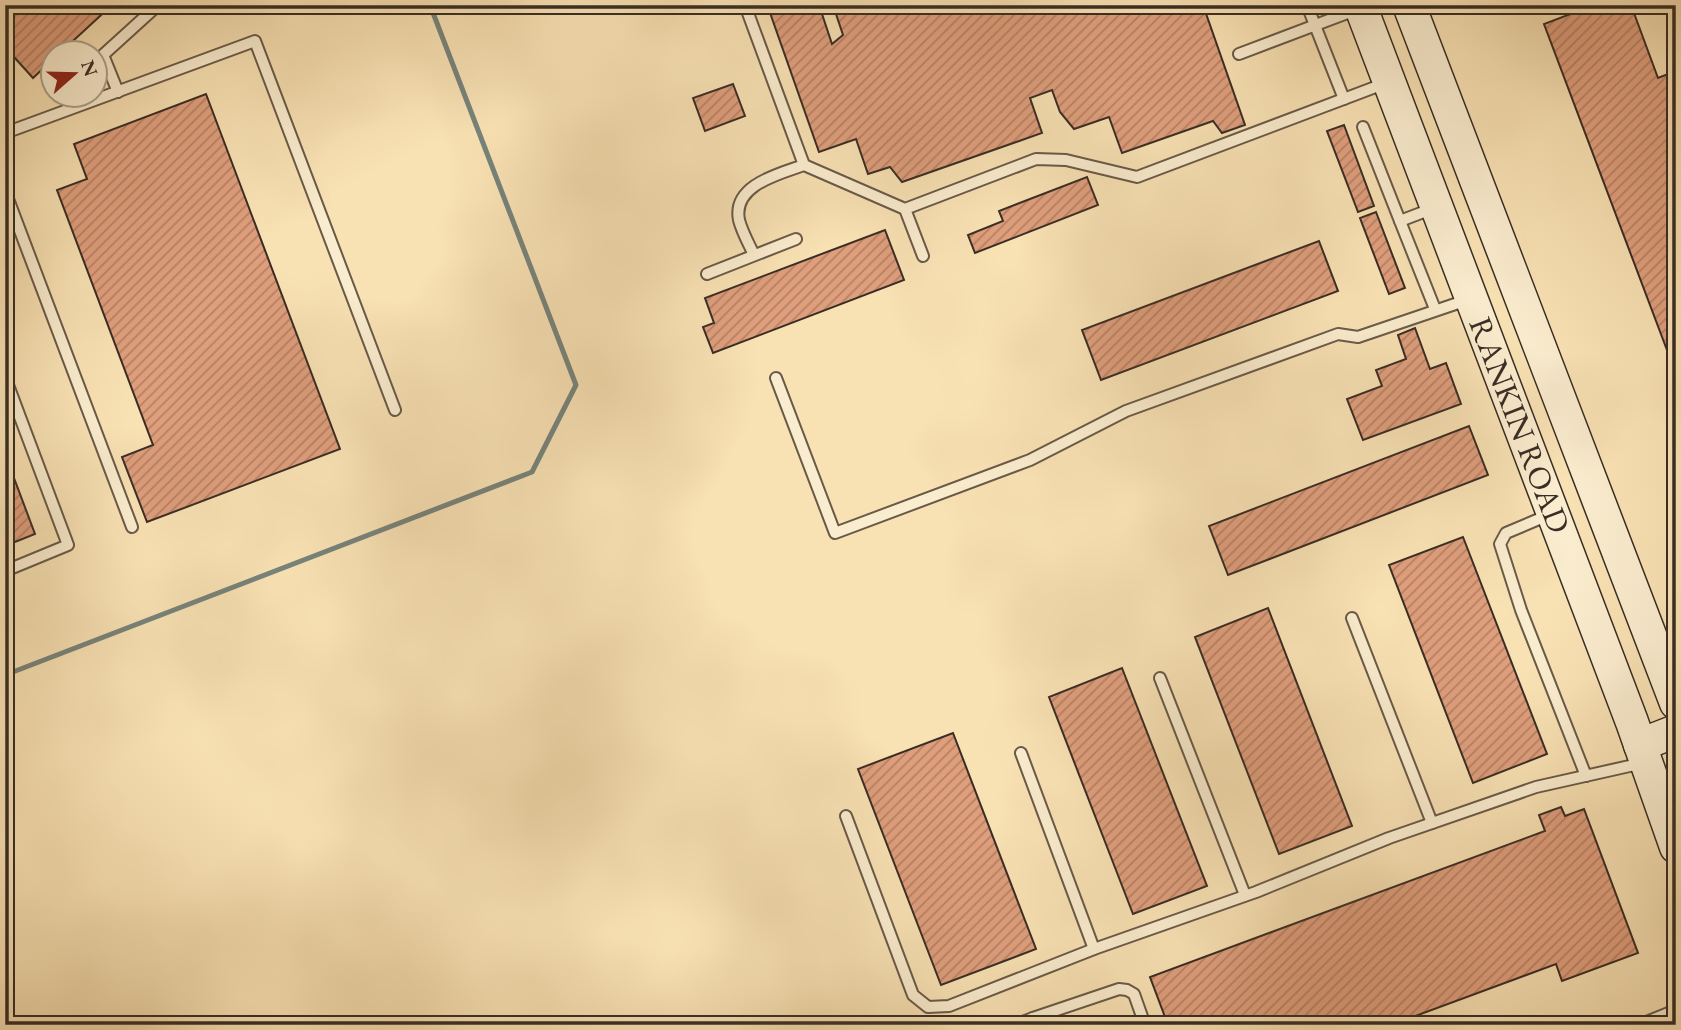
<svg xmlns="http://www.w3.org/2000/svg" width="1681" height="1030" font-family="'EB Garamond',serif">
	<style>
		.lines { fill: none; stroke-linecap: round; stroke-linejoin: round }
		.stream { stroke: #77837b; stroke-width: 5 }
		.building { fill: url(#building-hatch); stroke: #392d25; stroke-width: 2 }
		.service-casing { stroke: #695a48; stroke-width: 14 }
		.secondary-casing { stroke: #392d25; stroke-width: 35 }
		.service { stroke: #faecce; stroke-width: 10 }
		.secondary { stroke: #faecce; stroke-width: 32 }
		.labels { text-anchor: middle; stroke-width: 5; stroke-linejoin: round; paint-order: stroke }
		.street-label { font-size: 32px; fill: #392d25; stroke: #faecce }
	</style>
	<defs>
		<pattern id="building-hatch" width="6" height="6" patternUnits="userSpaceOnUse" patternTransform="scale(1.75)"><rect width="6" height="6" fill="#df9e7c"/><path d="M-1 1l2-2M0 6l6-6M5 7l2-2" fill="none" stroke="#b68165"/></pattern>
	</defs>
	<rect width="100%" height="100%" fill="#f8e1b3"/>
	<filter id="stains"><feTurbulence type="fractalNoise" baseFrequency=".00286" numOctaves="4"/><feColorMatrix values="0 0 0 0 .2 0 0 0 0 .09 0 0 0 0 .02 0 0 0 .5 -.17"/></filter>
	<radialGradient id="worn" r=".72"><stop offset=".6" stop-color="#630" stop-opacity="0"/><stop offset="1" stop-color="#630" stop-opacity=".3"/></radialGradient>
	<g class="lines">
		<!-- stream -->
		<path class="stream" d="M 5,675 L 532,472 L 576,385 L 430,5"/>
	</g>
	<!-- building -->
	<g class="building">
		<path d="M 5,5 L 112,5 L 61,52 L 52,52 L 52,60 L 33,78 L 5,47 Z"/>
		<path d="M 773,5 L 802,5 L 804,9 L 819,5 L 832,44 L 843,35 L 833,5 L 1203,5 L 1245,125 L 1222,133 L 1213,121 L 1122,153 L 1109,117 L 1074,129 L 1060,112 L 1052,90 L 1030,98 L 1042,133 L 902,182 L 890,167 L 868,174 L 856,139 L 819,152 L 768,7 Z"/>
		<path d="M 1594,5 L 1631,5 L 1658,78 L 1676,71 L 1676,374 L 1544,24 Z"/>
		<path d="M 733,84 L 745,116 L 705,131 L 693,98 Z"/>
		<path d="M 206,94 L 340,449 L 147,522 L 122,457 L 153,445 L 57,190 L 87,179 L 74,144 Z"/>
		<path d="M 1344,125 L 1374,206 L 1358,212 L 1327,131 Z"/>
		<path d="M 1087,177 L 1098,205 L 975,253 L 968,235 L 1003,221 L 999,211 Z"/>
		<path d="M 1376,212 L 1405,288 L 1389,294 L 1360,218 Z"/>
		<path d="M 885,230 L 904,280 L 713,353 L 703,327 L 714,323 L 705,298 Z"/>
		<path d="M 1319,241 L 1338,291 L 1101,380 L 1082,330 Z"/>
		<path d="M 1415,328 L 1430,369 L 1446,363 L 1461,404 L 1363,440 L 1347,399 L 1382,386 L 1376,370 L 1406,359 L 1398,335 Z"/>
		<path d="M 1469,426 L 1488,475 L 1228,575 L 1209,526 Z"/>
		<path d="M 5,454 L 35,534 L 5,546 Z"/>
		<path d="M 1463,537 L 1547,754 L 1473,783 L 1389,565 Z"/>
		<path d="M 1268,608 L 1352,826 L 1279,854 L 1195,637 Z"/>
		<path d="M 1122,668 L 1207,886 L 1133,914 L 1049,697 Z"/>
		<path d="M 953,733 L 1036,949 L 941,985 L 858,769 Z"/>
		<path d="M 1561,807 L 1565,816 L 1584,809 L 1638,953 L 1562,981 L 1556,964 L 1391,1025 L 1168,1025 L 1150,977 L 1545,831 L 1539,815 Z"/>
	</g>
	<g class="lines">
		<!-- service casing -->
		<g class="service-casing">
			<g id="service">
				<path d="M 745,5 L 804,165"/>
				<path d="M 1307,5 L 1344,99"/>
				<path d="M 1239,54 L 1358,9"/>
				<path d="M 118,92 L 103,55 L 158,5"/>
				<path d="M 1363,127 L 1400,221"/>
				<path d="M 5,133 L 255,41 L 395,410"/>
				<path d="M 5,191 L 132,527"/>
				<path d="M 1434,208 L 1400,221 L 1435,309"/>
				<path d="M 905,209 L 923,256"/>
				<path d="M 754,255 C 749,244 742,232 739,220 C 732,185 779,174 804,165 L 905,209 L 1036,159 L 1066,160 L 1137,177 L 1386,83"/>
				<path d="M 707,274 L 796,239"/>
				<path d="M 5,377 L 68,545 L 5,571"/>
				<path d="M 776,378 L 835,533 L 1030,460 L 1126,411 L 1338,334 L 1358,337 L 1470,299"/>
				<path d="M 1551,514 L 1506,533 L 1500,544 L 1521,610 L 1586,776"/>
				<path d="M 1352,618 L 1432,823"/>
				<path d="M 1160,678 L 1245,895"/>
				<path d="M 1021,753 L 1094,949"/>
				<path d="M 846,816 L 913,995 L 928,1007 L 949,1006 L 1094,949 L 1256,892 L 1389,838 L 1536,787 L 1643,763"/>
				<path d="M 1033,1018 L 1119,989 L 1127,990 L 1134,994 L 1145,1025"/>
				<path d="M 1015,1025 L 1033,1018 L 1035,1025"/>
				<path d="M 1639,1025 L 1676,1010"/>
			</g>
		</g>
		<!-- secondary casing -->
		<g class="secondary-casing">
			<g id="secondary">
				<path d="M 1360,5 L 1632,722 L 1676,847"/>
				<path d="M 1409,5 L 1676,703"/>
				<path d="M 1640,745 L 1676,731"/>
			</g>
		</g>
		<!-- service -->
		<use href="#service" class="service"/>
		<!-- secondary -->
		<use href="#secondary" class="secondary"/>
	</g>
	<g class="labels">
		<!-- street labels -->
		<g class="street-label">
			<text transform="translate(1520 425) rotate(69)" y="11">RANKIN ROAD</text>
		</g>
	</g>
	<!-- margin -->
	<rect width="1681" height="1030" fill="none" stroke="#f8e1b3" stroke-width="28"/>
	<rect x="7" y="7" width="1667" height="1016" fill="none" stroke="#392d25" stroke-width="3.5"/>
	<rect x="14" y="14" width="1653" height="1002" fill="none" stroke="#392d25" stroke-width="2"/>
	<!-- north arrow -->
	<g transform="translate(74 74) rotate(70)"><circle r="33" fill="#faecce" stroke="#ada08a" stroke-width="2"/>
	<path d="M0-5L12 26L0 18L-12 26Z" fill="#8f2418"/>
	<text y="-10" font-size="19" font-weight="bold" text-anchor="middle" fill="#392d25">N</text>
	</g>
	<rect width="100%" height="100%" filter="url(#stains)"/>
	<rect width="100%" height="100%" fill="url(#worn)"/>
</svg>
